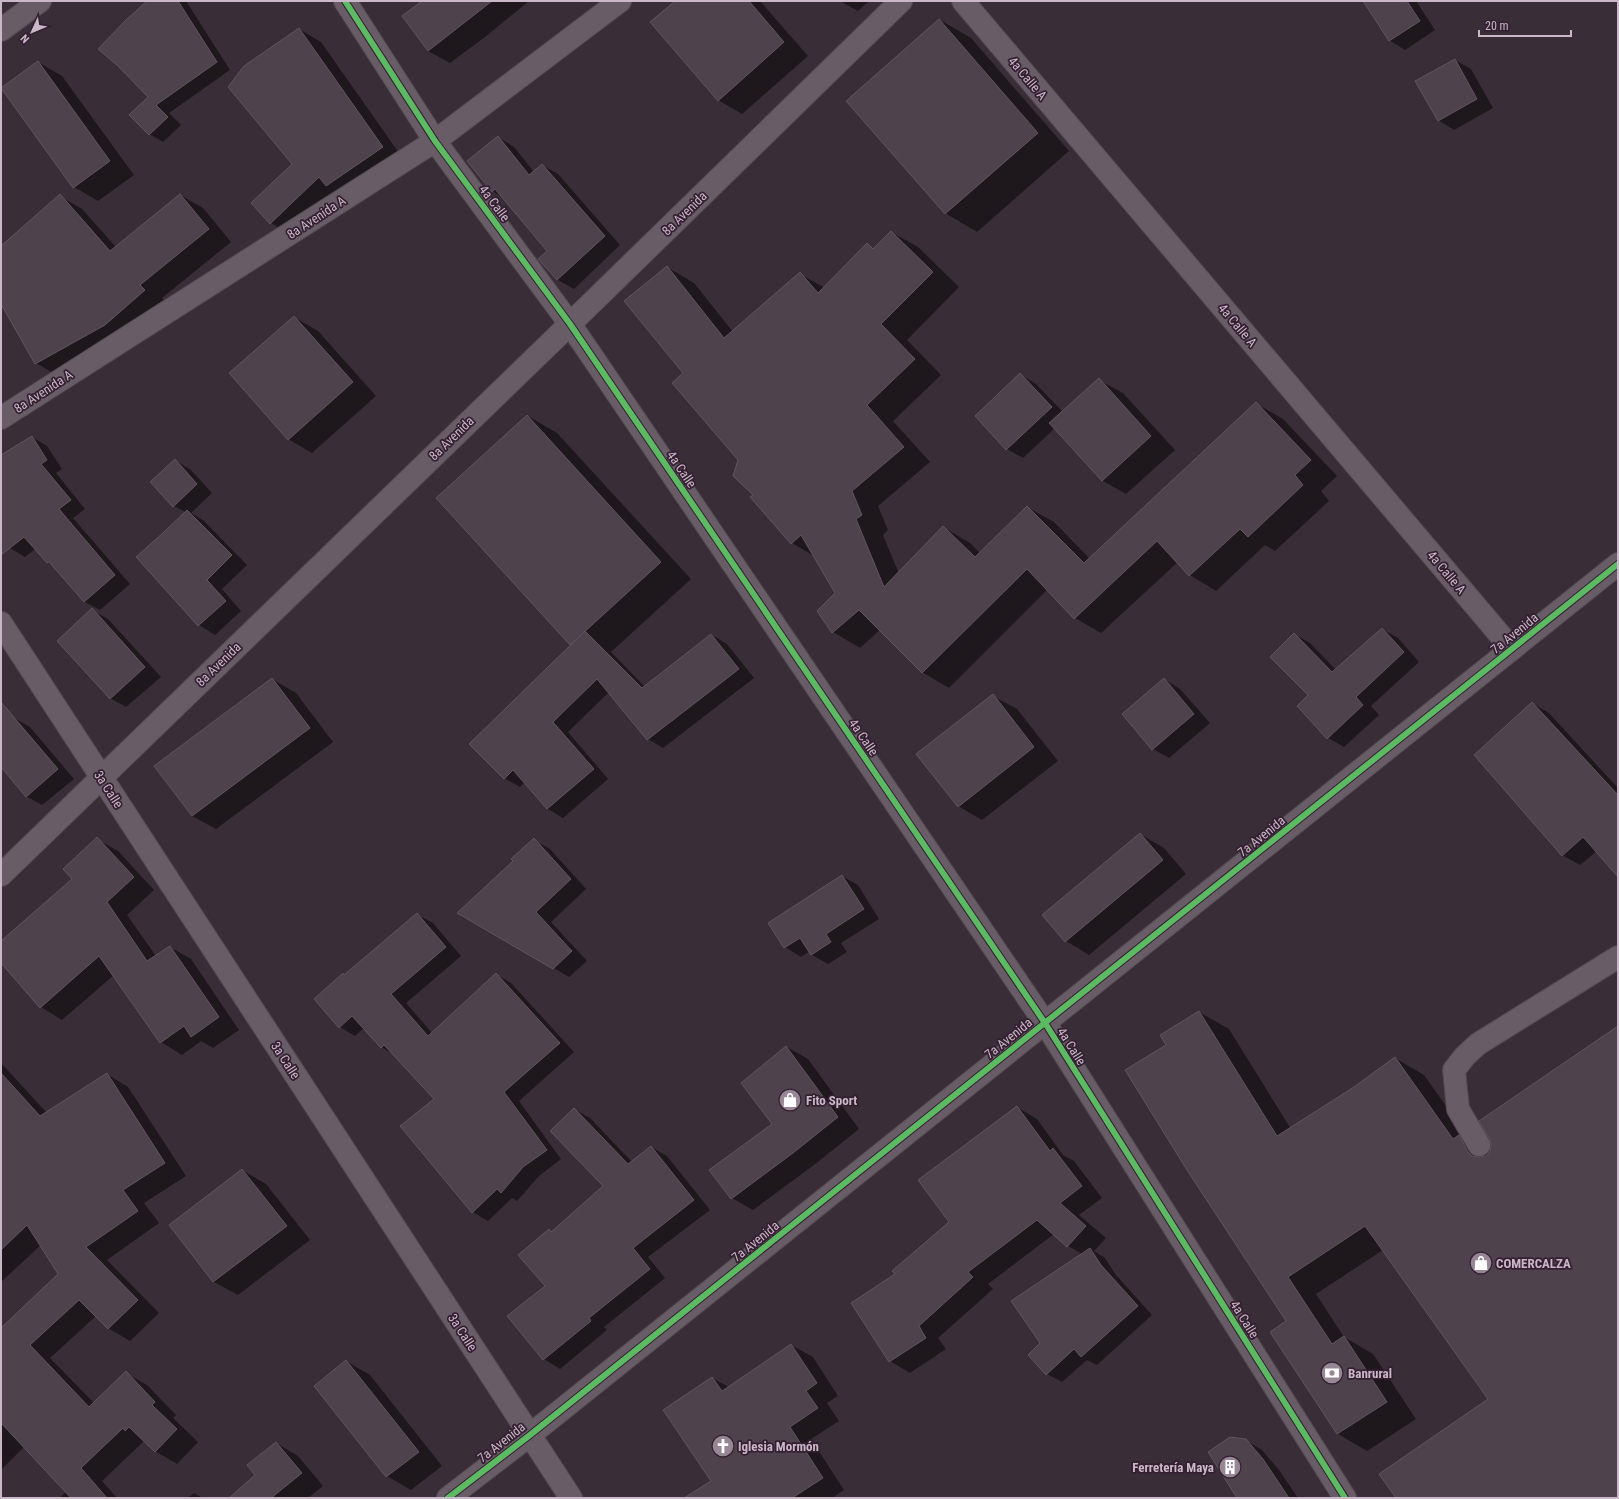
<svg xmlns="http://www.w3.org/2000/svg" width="1619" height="1499" font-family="'Roboto Condensed',sans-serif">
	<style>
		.shadow { fill: #0007 }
		.building { fill: #4e434d; stroke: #61545f }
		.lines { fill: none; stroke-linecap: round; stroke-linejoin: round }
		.minor-casing { stroke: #544a53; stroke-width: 24 }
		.minor { stroke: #685d66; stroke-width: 22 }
		.cycleway-casing { stroke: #341f32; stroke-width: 8 }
		.cycleway { stroke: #5cba63; stroke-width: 6 }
		.labels { text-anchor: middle; stroke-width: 3.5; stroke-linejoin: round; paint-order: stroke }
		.street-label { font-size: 13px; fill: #cab7c7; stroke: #341f32 }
		.poi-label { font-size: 13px; font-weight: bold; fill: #cab7c7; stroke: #341f32; text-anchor: start }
	</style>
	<rect width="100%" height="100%" fill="#392d38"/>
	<!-- shadow -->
	<g class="shadow">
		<path d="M 148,1 L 186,1 L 230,70 L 169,113 L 181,125 L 163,142 L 149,134 Z"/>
		<path d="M 424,1 L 529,1 L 485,37 L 450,63 L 428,51 Z"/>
		<path d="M 676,1 L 760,1 L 808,56 L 742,114 L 718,100 Z"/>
		<path d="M 840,1 L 869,1 L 858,11 Z"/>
		<path d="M 1378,1 L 1416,1 L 1435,30 L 1405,50 L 1389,40 Z"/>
		<path d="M 940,20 L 971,38 L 1069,151 L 977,232 L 945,213 Z"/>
		<path d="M 299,29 L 321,42 L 404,160 L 293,236 L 271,223 L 293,164 Z"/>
		<path d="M 1455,60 L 1471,69 L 1493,108 L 1454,130 L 1438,120 Z"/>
		<path d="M 38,62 L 62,76 L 134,175 L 98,201 L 74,187 Z"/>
		<path d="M 498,137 L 514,147 L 534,172 L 542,165 L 558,174 L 620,245 L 574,289 L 558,280 L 539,259 L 548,251 L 502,197 L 492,191 Z"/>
		<path d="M 180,195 L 203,208 L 231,242 L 162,298 L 167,303 L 58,376 L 36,363 L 1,302 L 1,247 L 60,196 L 82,209 L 116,247 Z"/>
		<path d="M 891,232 L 918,247 L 959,287 L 907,340 L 941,375 L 893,421 L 930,462 L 878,506 L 888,530 L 883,535 L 899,574 L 943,527 L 970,543 L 980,553 L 1027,507 L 1054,522 L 1090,559 L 1257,404 L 1283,419 L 1337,476 L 1321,491 L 1329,501 L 1275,551 L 1265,545 L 1216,591 L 1190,575 L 1178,562 L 1101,633 L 1075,618 L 1048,589 L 949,688 L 922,672 L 880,630 L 860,648 L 833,632 L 818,611 L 836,593 L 814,556 L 792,543 L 755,495 L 740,460 L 684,373 L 667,267 L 694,283 L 733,332 L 800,274 L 825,288 L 867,244 L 874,249 Z"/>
		<path d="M 294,317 L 318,331 L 376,396 L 312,453 L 288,439 Z"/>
		<path d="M 1020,374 L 1036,384 L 1063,412 L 1099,380 L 1123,393 L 1175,450 L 1126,494 L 1103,481 L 1055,428 L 1023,458 L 1007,449 L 976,416 Z"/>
		<path d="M 528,416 L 557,433 L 691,579 L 611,652 L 645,687 L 712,635 L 727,644 L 754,678 L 663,748 L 648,739 L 609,692 L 568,732 L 608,779 L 563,818 L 548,809 L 525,782 L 520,787 L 504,778 L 572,645 L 571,644 Z"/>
		<path d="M 32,437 L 47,446 L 62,469 L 56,473 L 85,509 L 73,518 L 130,584 L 100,610 L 85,602 L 54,566 L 48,563 L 35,549 L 25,557 L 10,548 L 1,537 L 1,456 Z"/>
		<path d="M 175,460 L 191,470 L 212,493 L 191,513 L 203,520 L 247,565 L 222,589 L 241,611 L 215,635 L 199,625 L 138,557 L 185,512 L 174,506 Z"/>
		<path d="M 92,610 L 108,619 L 161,677 L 126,707 L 110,698 Z"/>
		<path d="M 1382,629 L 1398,638 L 1419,662 L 1371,706 L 1379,715 L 1344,747 L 1328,738 L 1309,695 L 1294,634 L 1310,643 L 1336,670 Z"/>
		<path d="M 272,679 L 296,693 L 333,742 L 216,829 L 192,816 Z"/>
		<path d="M 1164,679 L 1180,689 L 1210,723 L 1169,758 L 1153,749 Z"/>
		<path d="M 993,696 L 1017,709 L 1058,761 L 982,820 L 958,806 Z"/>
		<path d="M 1532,703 L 1549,713 L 1618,788 L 1618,875 L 1597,851 L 1580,865 L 1562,855 Z"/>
		<path d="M 14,718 L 30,727 L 74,779 L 42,805 L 26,796 L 1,766 L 1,729 Z"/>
		<path d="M 1140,834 L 1164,848 L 1186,874 L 1089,955 L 1066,941 Z"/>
		<path d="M 97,839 L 118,851 L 154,890 L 127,915 L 156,956 L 170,947 L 191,959 L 239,1030 L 213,1048 L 201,1041 L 182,1055 L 161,1042 L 114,975 L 62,1020 L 41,1007 L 1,962 L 1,943 L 74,879 Z"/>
		<path d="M 534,840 L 550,849 L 586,889 L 551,922 L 587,961 L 569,977 L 459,912 L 515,861 Z"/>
		<path d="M 842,876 L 858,885 L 879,919 L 841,943 L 847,952 L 828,964 L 812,955 L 810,951 L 801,957 L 785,947 Z"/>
		<path d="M 418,915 L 433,923 L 461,956 L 406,1003 L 432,1033 L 496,974 L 511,983 L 574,1052 L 519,1101 L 561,1159 L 539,1176 L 517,1201 L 512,1198 L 488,1221 L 473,1212 L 435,1099 L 393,1054 L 381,1047 L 364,1028 L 355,1036 L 340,1027 L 343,974 L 345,975 Z"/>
		<path d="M 1199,1012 L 1229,1029 L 1291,1129 L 1354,1088 L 1395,1058 L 1424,1075 L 1474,1145 L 1489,1154 L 1618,1027 L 1618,1498 L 1397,1498 L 1489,1399 L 1383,1250 L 1316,1294 L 1344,1337 L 1373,1354 L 1416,1419 L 1367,1451 L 1338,1434 L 1271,1332 L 1287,1322 L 1167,1045 Z"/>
		<path d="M 787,1047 L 808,1059 L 859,1129 L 814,1165 L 753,1210 L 732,1198 L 773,1124 Z"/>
		<path d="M 1,1063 L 47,1113 L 107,1074 L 128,1087 L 186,1176 L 144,1203 L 159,1223 L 107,1260 L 159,1313 L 130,1341 L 108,1328 L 96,1316 L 50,1358 L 94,1403 L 126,1373 L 147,1385 L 176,1415 L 173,1418 L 198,1442 L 177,1464 L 155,1451 L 144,1441 L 102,1481 L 117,1498 L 59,1498 L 66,1492 L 24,1447 L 1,1470 L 1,1329 L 60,1274 L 41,1245 L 1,1282 Z"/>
		<path d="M 1017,1107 L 1037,1119 L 1063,1155 L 1074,1161 L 1102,1198 L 1079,1215 L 1106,1238 L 1094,1251 L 1105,1258 L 1116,1275 L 1152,1315 L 1097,1365 L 1087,1360 L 1062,1382 L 1047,1374 L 1041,1343 L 1082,1254 L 1068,1246 L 1054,1234 L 988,1284 L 993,1289 L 938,1338 L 946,1349 L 910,1373 L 890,1361 L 896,1274 L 951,1222 Z"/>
		<path d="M 574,1109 L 590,1118 L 632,1162 L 651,1147 L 667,1156 L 710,1210 L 648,1257 L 665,1278 L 604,1327 L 607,1330 L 560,1369 L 544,1359 L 549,1231 L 552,1232 L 604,1186 Z"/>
		<path d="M 242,1170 L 266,1184 L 310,1240 L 238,1295 L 214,1282 L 170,1225 Z"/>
		<path d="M 791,1345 L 813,1357 L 838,1396 L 827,1403 L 839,1421 L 811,1439 L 844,1490 L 832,1498 L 712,1498 L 712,1378 L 729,1387 Z"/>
		<path d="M 346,1361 L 370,1375 L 442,1466 L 411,1490 L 387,1476 L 315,1386 Z"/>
		<path d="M 1245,1440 L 1262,1450 L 1279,1470 L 1298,1498 L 1240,1498 Z"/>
		<path d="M 276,1443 L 298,1456 L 323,1486 L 308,1498 L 231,1498 L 257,1475 Z"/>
		<path d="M 194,1493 L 203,1498 L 188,1498 Z"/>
	</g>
	<!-- building -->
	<g class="building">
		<path d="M 147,1 L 178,1 L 217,62 L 156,105 L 168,117 L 149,135 L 129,115 L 148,97 L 118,66 L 98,49 L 126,20 Z"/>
		<path d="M 422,1 L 492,1 L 428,51 L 402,16 Z"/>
		<path d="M 675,1 L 749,1 L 784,42 L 718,101 L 650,22 Z"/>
		<path d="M 1363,1 L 1407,1 L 1420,21 L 1389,41 Z"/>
		<path d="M 939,19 L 1038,133 L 945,214 L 846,101 Z"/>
		<path d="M 299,28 L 383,147 L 326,186 L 319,177 L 270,224 L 251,203 L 292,164 L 228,87 L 244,66 Z"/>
		<path d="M 1455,59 L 1477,99 L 1438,121 L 1415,81 Z"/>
		<path d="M 38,61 L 110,161 L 73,188 L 1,88 Z"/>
		<path d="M 498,136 L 529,175 L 542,164 L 605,236 L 557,280 L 538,259 L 547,251 L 495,189 L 492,192 L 467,161 Z"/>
		<path d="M 60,194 L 110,251 L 180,194 L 209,229 L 140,285 L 145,290 L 105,325 L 35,364 L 1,304 L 1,246 Z"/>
		<path d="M 891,231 L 933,272 L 881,324 L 915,359 L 867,405 L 904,447 L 852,491 L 862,515 L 856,519 L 884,587 L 943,526 L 975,557 L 1027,506 L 1084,563 L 1256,402 L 1311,460 L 1295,475 L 1303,485 L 1248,537 L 1240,529 L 1189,576 L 1157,541 L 1074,619 L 1027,569 L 922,673 L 859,610 L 832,633 L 817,611 L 835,593 L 801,535 L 791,544 L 750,497 L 753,495 L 733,476 L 738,460 L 672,383 L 683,373 L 624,301 L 667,266 L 724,338 L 800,272 L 818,293 L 867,243 L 873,249 Z"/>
		<path d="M 294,316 L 353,382 L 288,440 L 229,373 Z"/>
		<path d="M 1020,373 L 1052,407 L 1006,450 L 975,416 Z"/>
		<path d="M 1099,378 L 1151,436 L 1102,481 L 1049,423 Z"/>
		<path d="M 527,415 L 661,562 L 570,645 L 436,498 Z"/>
		<path d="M 32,436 L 47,460 L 41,464 L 71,500 L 59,509 L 115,575 L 84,602 L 49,562 L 47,563 L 24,537 L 1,555 L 1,455 Z"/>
		<path d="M 175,459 L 197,484 L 173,507 L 150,482 Z"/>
		<path d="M 187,510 L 232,555 L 207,580 L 226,601 L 198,626 L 136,557 L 164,532 Z"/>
		<path d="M 92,608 L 145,667 L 110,699 L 57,641 Z"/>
		<path d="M 1382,628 L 1404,652 L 1356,697 L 1363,705 L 1327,739 L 1297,706 L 1308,695 L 1270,657 L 1294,633 L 1332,672 Z"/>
		<path d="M 585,631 L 642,688 L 711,634 L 739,669 L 647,740 L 597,679 L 553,722 L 594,769 L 547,809 L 513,770 L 504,779 L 469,744 Z"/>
		<path d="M 272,678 L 310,728 L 192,816 L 154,766 Z"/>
		<path d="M 1164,678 L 1194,714 L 1152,750 L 1122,714 Z"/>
		<path d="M 993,694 L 1034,747 L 958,807 L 916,754 Z"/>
		<path d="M 1,702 L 58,769 L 26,797 L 1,767 Z"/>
		<path d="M 1532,702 L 1618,795 L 1618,877 L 1583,837 L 1562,856 L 1474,755 Z"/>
		<path d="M 1140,833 L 1163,860 L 1065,942 L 1042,915 Z"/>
		<path d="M 97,837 L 134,877 L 107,902 L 147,961 L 170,946 L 219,1017 L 191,1037 L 184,1026 L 160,1043 L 99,956 L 40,1008 L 1,963 L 1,941 L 72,879 L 63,869 Z"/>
		<path d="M 534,838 L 571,879 L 536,912 L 572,951 L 553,969 L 457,913 L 513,861 L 511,859 Z"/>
		<path d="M 842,875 L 864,909 L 826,934 L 831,942 L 811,955 L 800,938 L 784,948 L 768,923 Z"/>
		<path d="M 417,913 L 446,947 L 391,994 L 428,1036 L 496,973 L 560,1043 L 504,1092 L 547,1150 L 523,1167 L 501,1193 L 497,1189 L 472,1213 L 400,1126 L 434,1099 L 384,1045 L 381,1048 L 352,1016 L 339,1028 L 314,999 L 343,973 L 344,975 Z"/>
		<path d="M 1199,1011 L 1277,1136 L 1354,1087 L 1395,1057 L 1453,1139 L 1459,1135 L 1468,1152 L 1472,1156 L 1479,1157 L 1486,1156 L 1490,1152 L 1491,1145 L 1490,1139 L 1479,1121 L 1618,1026 L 1618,1498 L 1396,1498 L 1379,1474 L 1488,1399 L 1365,1226 L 1288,1277 L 1332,1344 L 1344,1336 L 1387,1402 L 1337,1434 L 1270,1332 L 1286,1321 L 1187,1170 L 1125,1070 L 1166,1045 L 1160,1035 Z"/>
		<path d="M 786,1046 L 838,1117 L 793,1153 L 731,1199 L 709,1170 L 772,1124 L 741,1083 Z"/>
		<path d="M 1,1073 L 40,1116 L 107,1073 L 165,1163 L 123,1190 L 138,1211 L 86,1247 L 138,1300 L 108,1329 L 79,1300 L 30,1345 L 89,1407 L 126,1371 L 155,1402 L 152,1405 L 177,1429 L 155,1452 L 129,1427 L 125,1431 L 123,1428 L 81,1468 L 107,1498 L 71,1498 L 1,1423 L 1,1328 L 58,1274 L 27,1225 L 1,1250 Z"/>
		<path d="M 1017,1106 L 1050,1151 L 1053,1148 L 1082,1186 L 1060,1203 L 1086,1226 L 1067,1247 L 1037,1220 L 968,1272 L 973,1277 L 919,1326 L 926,1338 L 889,1362 L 851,1303 L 895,1274 L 892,1271 L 949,1222 L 918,1180 Z"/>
		<path d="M 574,1108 L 628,1164 L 651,1146 L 694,1200 L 633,1248 L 650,1269 L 589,1318 L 591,1321 L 543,1360 L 507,1316 L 545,1286 L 518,1255 L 549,1229 L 551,1232 L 603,1186 L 550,1131 Z"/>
		<path d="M 242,1169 L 287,1226 L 213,1282 L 169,1225 Z"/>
		<path d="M 1090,1248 L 1101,1265 L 1138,1306 L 1081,1357 L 1074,1349 L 1046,1375 L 1028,1355 L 1040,1343 L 1011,1301 Z"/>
		<path d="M 791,1344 L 817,1383 L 806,1391 L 818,1408 L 790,1427 L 823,1478 L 792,1498 L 684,1498 L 711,1481 L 663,1410 L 712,1377 L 722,1391 Z"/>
		<path d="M 346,1360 L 419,1452 L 386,1477 L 314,1386 Z"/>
		<path d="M 1230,1437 L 1246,1439 L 1263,1459 L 1289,1498 L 1237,1498 L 1208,1452 Z"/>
		<path d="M 276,1442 L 302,1473 L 271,1498 L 229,1498 L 255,1475 L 247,1465 Z"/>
	</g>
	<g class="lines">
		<!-- minor casing -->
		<g class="minor-casing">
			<g id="minor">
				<path d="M 345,1 L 435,141 L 570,324 L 1045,1023 L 1345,1498"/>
				<path d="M 963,1 L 1512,649"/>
				<path d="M 1,30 L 40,1"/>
				<path d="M 1,418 L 435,141 L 620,1"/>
				<path d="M 1,623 L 571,1498"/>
				<path d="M 1,875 L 570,324 L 901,1"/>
				<path d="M 1479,1145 L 1458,1109 L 1454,1070 L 1465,1056 L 1478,1044 L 1618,957"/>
				<path d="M 448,1498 L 530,1435 L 1618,564"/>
			</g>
		</g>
		<!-- minor -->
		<use href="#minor" class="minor"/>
		<!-- cycleway casing -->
		<g class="cycleway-casing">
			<g id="cycleway">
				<path d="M 345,1 L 435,141 L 570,324 L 1045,1023 L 1345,1498"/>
				<path d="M 448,1498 L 530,1435 L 1618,564"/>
			</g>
		</g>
		<!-- cycleway -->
		<use href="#cycleway" class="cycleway"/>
	</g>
	<!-- icons -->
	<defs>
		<g id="shop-disc" transform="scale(1.15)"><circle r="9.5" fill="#978795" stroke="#341f32"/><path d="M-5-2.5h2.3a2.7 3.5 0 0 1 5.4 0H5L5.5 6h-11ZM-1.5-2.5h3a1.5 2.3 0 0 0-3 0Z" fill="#fff"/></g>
		<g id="bank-disc" transform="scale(1.15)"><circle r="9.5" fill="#978795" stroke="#341f32"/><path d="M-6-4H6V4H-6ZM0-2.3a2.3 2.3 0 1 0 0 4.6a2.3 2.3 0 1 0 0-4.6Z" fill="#fff"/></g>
		<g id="church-disc" transform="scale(1.15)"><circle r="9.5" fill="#978795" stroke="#341f32"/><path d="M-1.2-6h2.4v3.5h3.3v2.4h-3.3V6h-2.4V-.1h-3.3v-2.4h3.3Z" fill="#fff"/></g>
		<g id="building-disc" transform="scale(1.15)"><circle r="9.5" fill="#978795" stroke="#341f32"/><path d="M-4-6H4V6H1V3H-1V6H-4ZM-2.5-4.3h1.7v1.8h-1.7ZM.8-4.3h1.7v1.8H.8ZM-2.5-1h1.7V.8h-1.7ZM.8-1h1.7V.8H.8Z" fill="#fff"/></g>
	</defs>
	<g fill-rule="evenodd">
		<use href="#shop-disc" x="790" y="1100"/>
		<use href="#shop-disc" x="1481" y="1263"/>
		<use href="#bank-disc" x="1332" y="1373"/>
		<use href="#church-disc" x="723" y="1446"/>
		<use href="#building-disc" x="1230" y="1467"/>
	</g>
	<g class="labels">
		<!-- street labels -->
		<g class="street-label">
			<text transform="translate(1028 78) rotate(50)" y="5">4a Calle A</text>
			<text transform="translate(495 203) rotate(53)" y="5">4a Calle</text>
			<text transform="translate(684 213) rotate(-44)" y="5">8a Avenida</text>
			<text transform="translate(316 217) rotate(-33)" y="5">8a Avenida A</text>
			<text transform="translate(1238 325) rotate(50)" y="5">4a Calle A</text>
			<text transform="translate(43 391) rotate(-33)" y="5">8a Avenida A</text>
			<text transform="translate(451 438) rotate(-44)" y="5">8a Avenida</text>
			<text transform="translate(682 469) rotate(56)" y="5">4a Calle</text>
			<text transform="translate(1447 572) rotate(50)" y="5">4a Calle A</text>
			<text transform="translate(1514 633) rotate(-39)" y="5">7a Avenida</text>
			<text transform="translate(218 664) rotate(-44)" y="5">8a Avenida</text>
			<text transform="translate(864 737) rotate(56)" y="5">4a Calle</text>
			<text transform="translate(109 789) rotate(57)" y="5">3a Calle</text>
			<text transform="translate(1261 836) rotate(-39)" y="5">7a Avenida</text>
			<text transform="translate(1008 1038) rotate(-39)" y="5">7a Avenida</text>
			<text transform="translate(1072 1046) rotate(58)" y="5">4a Calle</text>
			<text transform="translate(286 1060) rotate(57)" y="5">3a Calle</text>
			<text transform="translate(755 1241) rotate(-39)" y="5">7a Avenida</text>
			<text transform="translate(1245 1319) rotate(58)" y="5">4a Calle</text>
			<text transform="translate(463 1332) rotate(57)" y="5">3a Calle</text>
			<text transform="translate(501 1442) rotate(-38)" y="5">7a Avenida</text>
		</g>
		<!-- poi labels -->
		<g class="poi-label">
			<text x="806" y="1105">Fito Sport</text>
			<text x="1496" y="1268">COMERCALZA</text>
			<text x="1348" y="1378">Banrural</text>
			<text x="738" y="1451">Iglesia Mormón</text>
			<text x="1214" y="1472" text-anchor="end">Ferretería Maya</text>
		</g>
	</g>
	<!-- border -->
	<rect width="1619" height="1499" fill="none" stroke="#cab7c7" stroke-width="4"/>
	<!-- north arrow -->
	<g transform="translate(32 32) rotate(226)" stroke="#341f32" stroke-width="3" paint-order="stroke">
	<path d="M0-3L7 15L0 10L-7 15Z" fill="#cab7c7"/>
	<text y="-6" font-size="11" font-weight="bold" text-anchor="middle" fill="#cab7c7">N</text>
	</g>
	<!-- scale -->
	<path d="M1479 30v6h92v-6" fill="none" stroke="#cab7c7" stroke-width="2"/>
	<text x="1485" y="30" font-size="12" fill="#cab7c7" stroke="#341f32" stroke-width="3" paint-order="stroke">20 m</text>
</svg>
